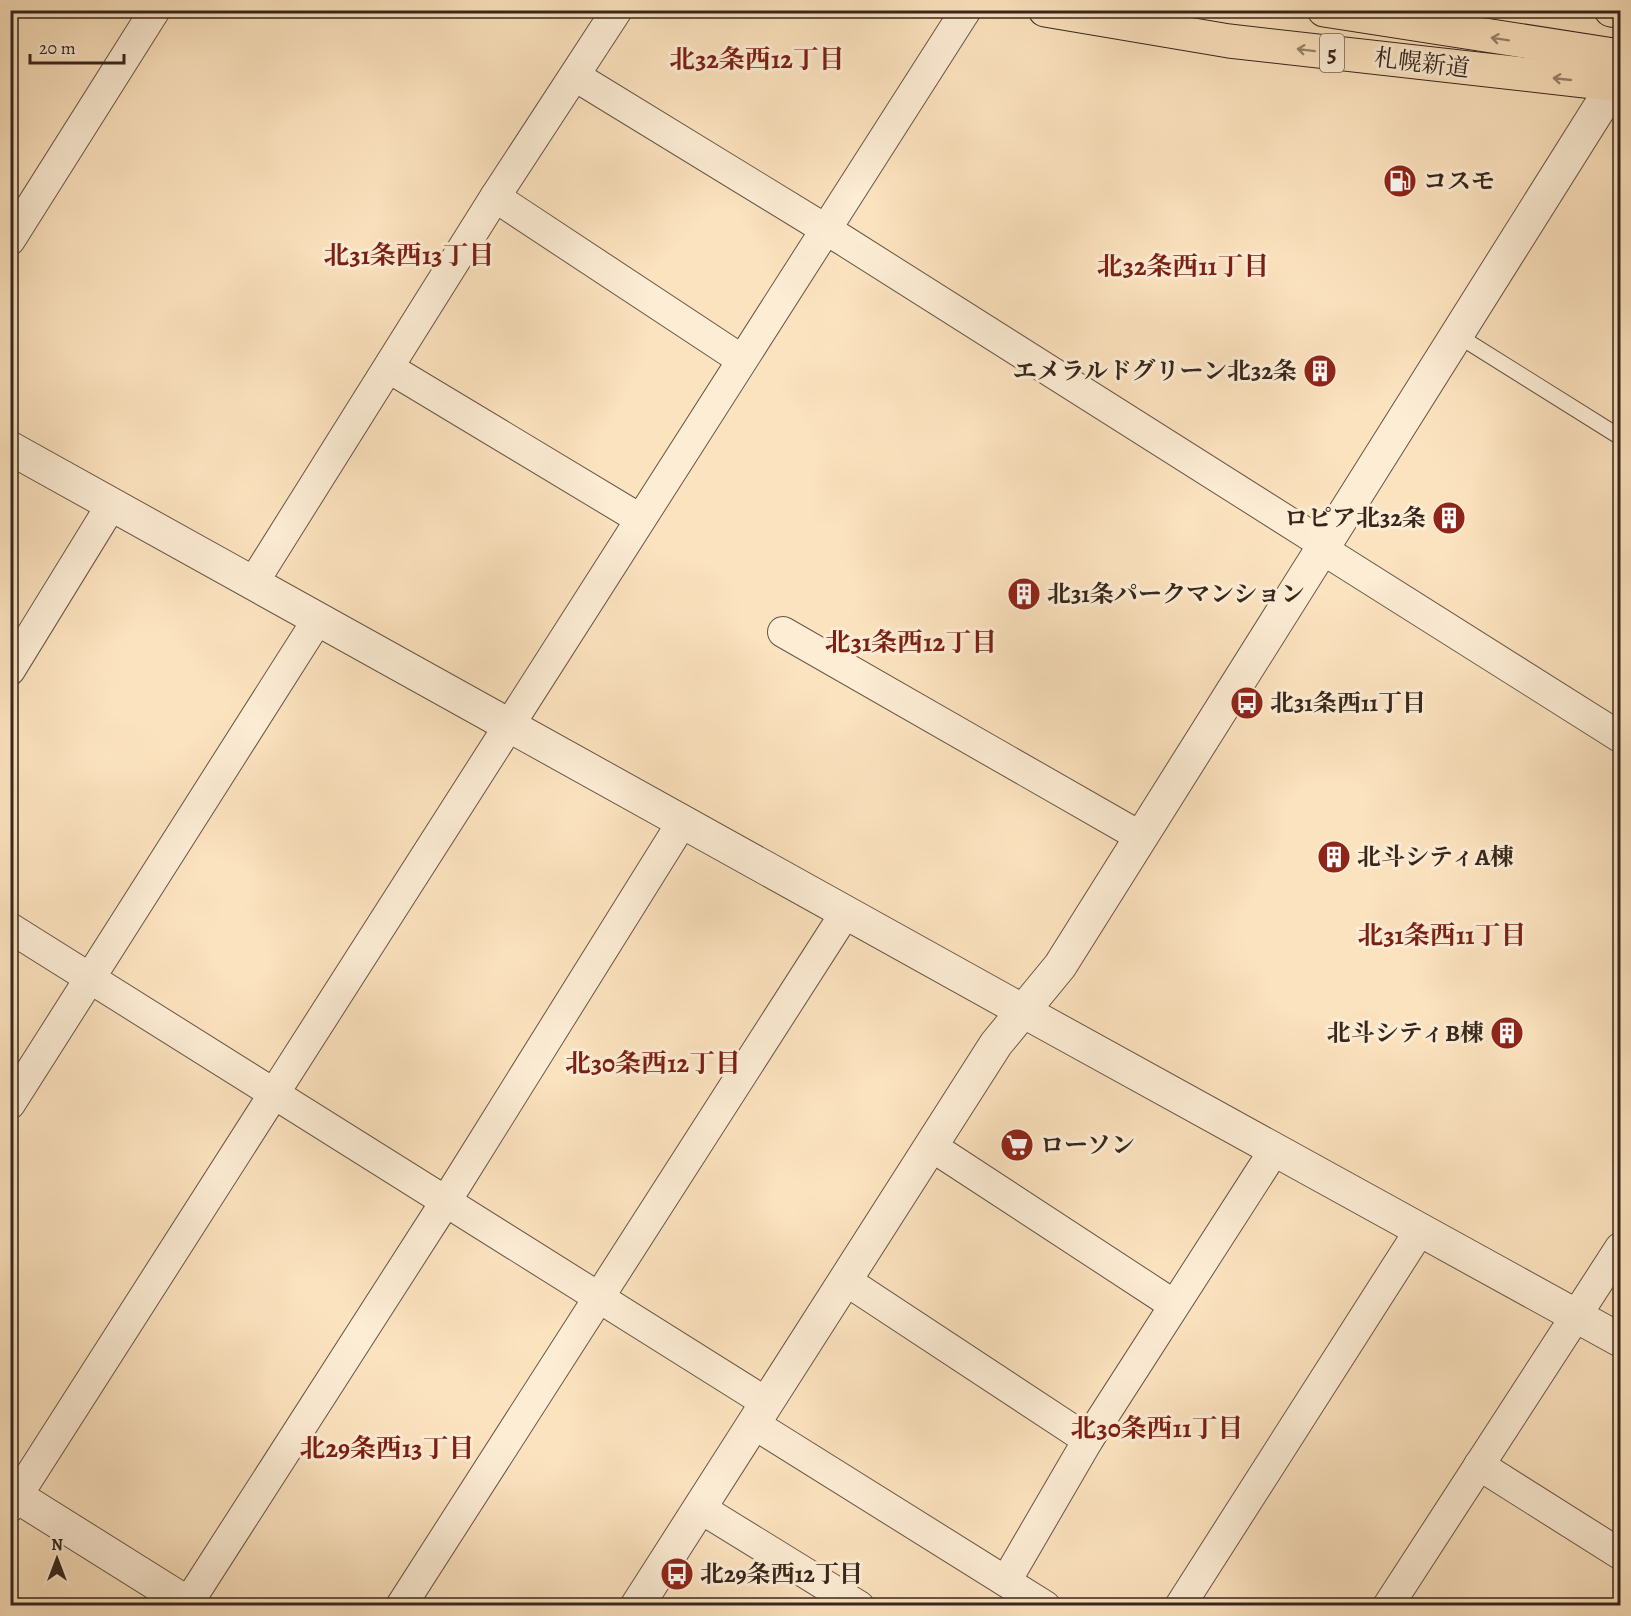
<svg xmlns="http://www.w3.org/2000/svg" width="1631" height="1616" font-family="Alegreya,'Noto Serif JP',serif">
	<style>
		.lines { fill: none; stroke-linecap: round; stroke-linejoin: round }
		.service-casing { stroke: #685546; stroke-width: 17 }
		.minor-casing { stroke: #685546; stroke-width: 32 }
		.tertiary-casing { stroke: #685546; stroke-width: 35 }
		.trunk-casing { stroke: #36261d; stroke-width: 35 }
		.motorway-casing { stroke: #36261d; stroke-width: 35 }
		.service { stroke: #fdedd5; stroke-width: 15 }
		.minor { stroke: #fdedd5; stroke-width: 30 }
		.tertiary { stroke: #fdedd5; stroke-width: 33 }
		.trunk { stroke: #fce3bf; stroke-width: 33 }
		.motorway { stroke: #fce3bf; stroke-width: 33 }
		.oneway { stroke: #99846e }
		.labels { text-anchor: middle; stroke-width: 6; stroke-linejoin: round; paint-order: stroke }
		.shield { fill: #fdedd5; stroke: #726254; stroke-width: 1.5 }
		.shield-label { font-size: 22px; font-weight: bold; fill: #36261d }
		.street-label { font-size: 24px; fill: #36261d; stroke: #fdedd5 }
		.poi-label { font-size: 24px; font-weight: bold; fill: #36261d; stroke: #fdedd5; text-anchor: start }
		.neighbourhood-label { font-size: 26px; font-weight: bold; fill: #7a1f14; stroke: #fdedd5 }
	</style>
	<rect width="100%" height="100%" fill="#fce3bf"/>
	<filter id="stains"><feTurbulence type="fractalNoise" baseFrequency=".00333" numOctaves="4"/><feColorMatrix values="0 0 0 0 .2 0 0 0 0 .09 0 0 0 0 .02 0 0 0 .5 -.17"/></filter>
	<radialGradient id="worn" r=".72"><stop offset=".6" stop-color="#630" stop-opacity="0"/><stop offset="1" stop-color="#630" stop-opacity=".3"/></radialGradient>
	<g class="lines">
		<!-- service casing -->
		<g class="service-casing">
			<path id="service" d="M 1457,335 L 1620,437"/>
		</g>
		<!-- minor casing -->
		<g class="minor-casing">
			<g id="minor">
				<path d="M 575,76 L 843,240 L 1325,545"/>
				<path d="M 495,197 L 742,360"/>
				<path d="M 10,240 L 155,10"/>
				<path d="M 389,368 L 640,519"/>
				<path d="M 1322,549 L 1620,737"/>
				<path d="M 253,583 L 495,197 L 617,10"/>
				<path d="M 783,632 L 1141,837"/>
				<path d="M 10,670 L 112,504"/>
				<path d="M 10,928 L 767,1403"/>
				<path d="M 10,1104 L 318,619"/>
				<path d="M 931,1146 L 1174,1305"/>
				<path d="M 845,1280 L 1088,1440"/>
				<path d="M 754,1424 L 1045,1606"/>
				<path d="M 1479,1465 L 1620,1554"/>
				<path d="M 10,1507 L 966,10"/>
				<path d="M 700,1508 L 859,1606"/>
				<path d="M 1006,1581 L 1088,1440 L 1275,1149"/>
				<path d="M 188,1603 L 446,1201 L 683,821"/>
				<path d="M 401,1606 L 846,912"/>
				<path d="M 1180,1606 L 1420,1230"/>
				<path d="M 1388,1606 L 1620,1248"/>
			</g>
		</g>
		<!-- tertiary casing -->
		<g class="tertiary-casing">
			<g id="tertiary">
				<path d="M 10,448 L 1023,1011 L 1620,1340"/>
				<path d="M 10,1492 L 192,1606"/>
				<path d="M 637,1606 L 996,1044 L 1060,966 L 1620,75"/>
			</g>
		</g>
		<!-- trunk casing -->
		<g class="trunk-casing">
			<path id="trunk" d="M 1045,10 L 1229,41 L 1620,85"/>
		</g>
		<!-- motorway casing -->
		<g class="motorway-casing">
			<g id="motorway">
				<path d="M 1324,10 L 1620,56"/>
				<path d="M 1611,10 L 1620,11"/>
			</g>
		</g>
		<!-- service -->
		<use href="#service" class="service"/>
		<!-- minor -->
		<use href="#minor" class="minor"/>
		<!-- tertiary -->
		<use href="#tertiary" class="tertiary"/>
		<!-- trunk -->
		<use href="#trunk" class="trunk"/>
		<!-- motorway -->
		<use href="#motorway" class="motorway"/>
	</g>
	<!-- one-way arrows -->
	<defs><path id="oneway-shaft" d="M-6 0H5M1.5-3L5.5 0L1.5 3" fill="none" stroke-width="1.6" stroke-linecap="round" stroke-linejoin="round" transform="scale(1.5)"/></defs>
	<g class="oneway">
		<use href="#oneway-shaft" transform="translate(1500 39) rotate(-171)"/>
		<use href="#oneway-shaft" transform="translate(1306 50) rotate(-173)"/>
		<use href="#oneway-shaft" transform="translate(1562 79) rotate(-174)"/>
	</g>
	<!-- icons -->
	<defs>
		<g id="fuel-disc" transform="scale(1.725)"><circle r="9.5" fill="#8f2418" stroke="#fdedd5"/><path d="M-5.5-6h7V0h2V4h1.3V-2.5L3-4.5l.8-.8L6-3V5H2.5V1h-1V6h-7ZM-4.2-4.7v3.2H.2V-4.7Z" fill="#fff"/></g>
		<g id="building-disc" transform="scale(1.725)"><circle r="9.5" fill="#8f2418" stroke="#fdedd5"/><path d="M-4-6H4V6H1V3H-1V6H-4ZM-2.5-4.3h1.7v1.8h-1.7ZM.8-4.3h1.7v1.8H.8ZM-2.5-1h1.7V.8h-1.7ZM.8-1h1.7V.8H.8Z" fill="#fff"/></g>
		<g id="bus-disc" transform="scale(1.725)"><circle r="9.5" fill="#8f2418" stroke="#fdedd5"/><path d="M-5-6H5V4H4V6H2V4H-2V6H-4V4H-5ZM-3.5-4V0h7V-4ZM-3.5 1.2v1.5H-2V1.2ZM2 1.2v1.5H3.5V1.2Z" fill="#fff"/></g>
		<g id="supermarket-disc" transform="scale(1.725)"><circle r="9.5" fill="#8f2418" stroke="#fdedd5"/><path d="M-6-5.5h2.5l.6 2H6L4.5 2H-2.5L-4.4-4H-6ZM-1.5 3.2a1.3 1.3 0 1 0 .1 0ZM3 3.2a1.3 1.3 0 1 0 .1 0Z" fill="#fff"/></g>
	</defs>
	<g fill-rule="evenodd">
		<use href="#fuel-disc" x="1400" y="181"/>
		<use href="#building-disc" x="1320" y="371"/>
		<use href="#building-disc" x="1449" y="518"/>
		<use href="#building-disc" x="1024" y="594"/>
		<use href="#bus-disc" x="1247" y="703"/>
		<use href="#building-disc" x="1334" y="857"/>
		<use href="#building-disc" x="1507" y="1033"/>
		<use href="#supermarket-disc" x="1017" y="1145"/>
		<use href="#bus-disc" x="677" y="1574"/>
	</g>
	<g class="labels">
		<!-- shield labels -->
		<rect class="shield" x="1320" y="34" width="24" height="38" rx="4.5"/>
		<g class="shield-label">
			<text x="1332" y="61">5</text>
		</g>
		<!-- street labels -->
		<g class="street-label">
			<text transform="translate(1422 63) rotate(7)" y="8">札幌新道</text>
		</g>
		<!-- poi labels -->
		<g class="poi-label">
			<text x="1423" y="189">コスモ</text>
			<text x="1297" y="379" text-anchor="end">エメラルドグリーン北32条</text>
			<text x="1426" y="526" text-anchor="end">ロピア北32条</text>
			<text x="1047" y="602">北31条パークマンション</text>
			<text x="1270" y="711">北31条西11丁目</text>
			<text x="1357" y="865">北斗シティA棟</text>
			<text x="1484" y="1041" text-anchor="end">北斗シティB棟</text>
			<text x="1040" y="1153">ローソン</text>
			<text x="700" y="1582">北29条西12丁目</text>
		</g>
		<!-- neighbourhood labels -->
		<g class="neighbourhood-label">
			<text x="757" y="68">北32条西12丁目</text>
			<text x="409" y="264">北31条西13丁目</text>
			<text x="1183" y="275">北32条西11丁目</text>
			<text x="911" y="651">北31条西12丁目</text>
			<text x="1442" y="944">北31条西11丁目</text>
			<text x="653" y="1072">北30条西12丁目</text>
			<text x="1157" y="1437">北30条西11丁目</text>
			<text x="387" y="1457">北29条西13丁目</text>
		</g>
	</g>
	<!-- margin -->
	<rect width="1631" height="1616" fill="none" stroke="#fce3bf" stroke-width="36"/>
	<rect x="12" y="12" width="1607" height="1592" fill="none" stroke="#36261d" stroke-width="3"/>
	<rect x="18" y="18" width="1595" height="1580" fill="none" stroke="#36261d" stroke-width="1.5"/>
	<!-- north arrow -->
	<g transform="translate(57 1559)" stroke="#fdedd5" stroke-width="4.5" paint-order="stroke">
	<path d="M0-4.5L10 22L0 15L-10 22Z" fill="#36261d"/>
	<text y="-9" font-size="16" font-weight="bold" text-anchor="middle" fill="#36261d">N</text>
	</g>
	<!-- scale -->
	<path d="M30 54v9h94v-9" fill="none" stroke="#36261d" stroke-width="3"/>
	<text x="39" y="54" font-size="18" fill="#36261d" stroke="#fdedd5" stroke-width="4.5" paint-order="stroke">20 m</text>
	<rect width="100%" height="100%" filter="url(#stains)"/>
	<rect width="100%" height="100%" fill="url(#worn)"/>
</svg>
